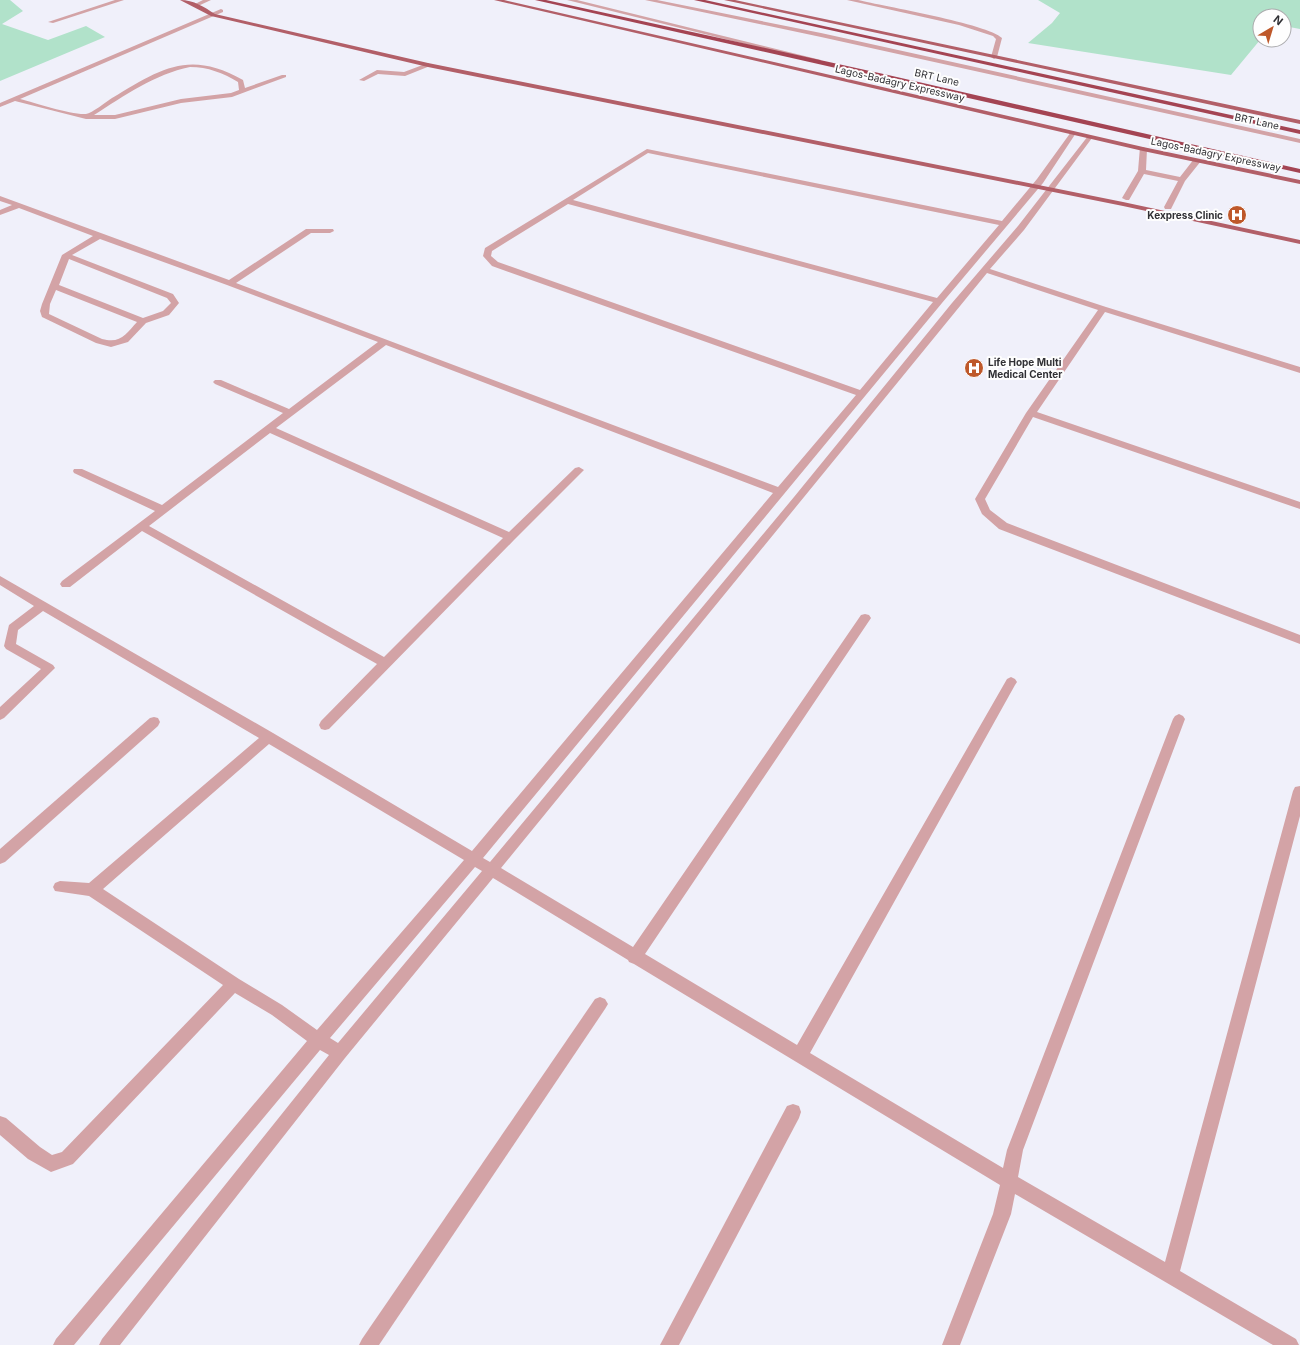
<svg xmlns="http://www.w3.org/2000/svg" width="1300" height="1345" font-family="Inter,sans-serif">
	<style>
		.green { fill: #b1e2ca }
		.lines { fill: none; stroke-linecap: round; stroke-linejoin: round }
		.minor { fill: #d3a3a6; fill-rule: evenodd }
		.major { fill: #b25f68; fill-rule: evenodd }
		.highway { fill: #a44453; fill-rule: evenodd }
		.labels { text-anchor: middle; stroke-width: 4; stroke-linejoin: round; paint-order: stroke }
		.far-street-label { font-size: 10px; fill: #313135; stroke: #fefefe }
		.far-poi-label { font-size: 10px; font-weight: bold; fill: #313135; stroke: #fefefe; text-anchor: end }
	</style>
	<rect width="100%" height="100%" fill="#f0f0fa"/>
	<!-- green -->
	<g class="green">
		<path d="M 0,0 L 10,0 L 23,11 L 2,24 L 48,40 L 86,26 L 105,37 L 0,81 Z"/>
		<path d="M 1038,0 L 1300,0 L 1300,29 L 1284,26 L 1284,16 L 1260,16 L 1260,40 L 1231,75 L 1028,43 L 1052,23 L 1060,13 Z"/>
	</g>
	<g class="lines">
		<!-- minor -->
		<g class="minor">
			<path d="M 115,0 L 124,0 L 53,23 L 48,22 Z"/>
			<path d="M 203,0 L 211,0 L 198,6 L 193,5 Z"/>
			<path d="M 567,0 L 577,0 L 821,60 L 818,62 Z"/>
			<path d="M 645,0 L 657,0 L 821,33 L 1300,139 L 1300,143 L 821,37 Z"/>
			<path d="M 847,0 L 858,0 C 883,6 988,24 1002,38 L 997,57 L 994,59 L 991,57 L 996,39 L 993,36 L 959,25 Z"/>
			<path d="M 221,9 L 223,10 L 223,12 L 20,99 C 36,103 71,115 86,114 C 92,113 106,102 112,98 C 160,69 189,49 243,80 L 245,88 L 282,75 L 286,75 L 286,77 L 232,97 L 181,103 L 115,119 L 86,119 L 15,101 L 0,107 L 0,103 ZM 190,67 C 208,67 223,73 238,82 L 239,90 L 231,93 L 181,99 L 115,115 L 94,115 C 124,96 155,74 190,67 Z"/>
			<path d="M 428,63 L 431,65 L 430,66 L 405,76 L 378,74 L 364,81 L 359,80 L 377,70 L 404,72 Z"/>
			<path d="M 1073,131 L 1076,133 L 1043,183 L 942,303 L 483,858 L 490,862 L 794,497 L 952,303 L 1018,226 L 1088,136 L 1092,136 L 1092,138 L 1024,230 L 990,269 L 1106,307 L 1300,367 L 1300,373 L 1105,312 L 1037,412 L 1300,502 L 1300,509 L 1033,417 L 985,499 L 990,510 L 1007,523 L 1300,635 L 1300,644 L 999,529 L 982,514 L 975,499 L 1026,413 L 1098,310 L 987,273 L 501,868 L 633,947 L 861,615 L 865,614 L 869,615 L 871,618 L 869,621 L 645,954 L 797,1045 L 1007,679 L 1011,677 L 1015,679 L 1017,682 L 1015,685 L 810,1053 L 1003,1168 L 1007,1150 L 1173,719 L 1175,716 L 1179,714 L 1183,716 L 1185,719 L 1023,1150 L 1018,1177 L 1165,1262 L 1293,791 L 1295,787 L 1300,786 L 1300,816 L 1180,1271 L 1296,1339 L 1299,1345 L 1273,1345 L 1015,1194 L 1011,1214 L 960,1345 L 942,1345 L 993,1214 L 1000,1185 L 634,964 L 629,962 L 628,960 L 493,878 L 345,1058 L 120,1345 L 99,1345 L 102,1339 L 329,1055 L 320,1050 L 74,1345 L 53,1345 L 56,1339 L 307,1041 L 272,1015 L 235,993 L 73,1164 L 51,1172 L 28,1159 L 0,1135 L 0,1116 L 6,1118 L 40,1147 L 52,1155 L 62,1152 L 223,985 L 89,896 L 55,891 L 53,887 L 55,883 L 60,881 L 89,883 L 259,738 L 43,611 L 18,630 L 16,644 L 53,665 L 55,668 L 4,718 L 0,720 L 0,707 L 41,669 L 6,649 L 4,646 L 9,625 L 34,606 L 0,585 L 0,576 L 273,733 L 472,851 L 773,493 L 386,345 L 276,428 L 509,532 L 575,468 L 579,467 L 584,470 L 514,540 L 329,729 L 325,730 L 321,729 L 319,725 L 321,721 L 377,664 L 142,531 L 70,587 L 62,587 L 60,584 L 62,581 L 155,511 L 74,473 L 73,471 L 74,469 L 82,469 L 162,505 L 283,413 L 215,384 L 213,382 L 215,380 L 221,380 L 289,409 L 378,342 L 227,285 L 100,239 L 72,255 L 173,294 L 179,303 L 169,315 L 146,323 L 128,342 L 111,347 L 96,343 L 42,317 L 40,311 L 42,304 L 62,255 L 93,236 L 19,208 L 0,215 L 0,210 L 12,205 L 0,201 L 0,196 L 229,280 L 306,229 L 333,229 L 334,231 L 330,233 L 311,233 L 236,283 L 778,487 L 856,395 L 492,266 L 483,256 L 485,248 L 647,149 L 1002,221 L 1037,179 L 1071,132 ZM 648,153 L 999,225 L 937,298 L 573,200 ZM 568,204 L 933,302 L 860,390 L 498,262 L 491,256 L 492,251 ZM 69,259 L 167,298 L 171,303 L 163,311 L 143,318 L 59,285 ZM 56,290 L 137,322 C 126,334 121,344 102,339 L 49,314 L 50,304 ZM 270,433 L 503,538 L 384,657 L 149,526 ZM 269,744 L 464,860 L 317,1030 L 282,1005 L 239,979 L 103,889 ZM 475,867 L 482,871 L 338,1043 L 330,1038 Z"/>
			<path d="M 1140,147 L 1143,147 L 1147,149 L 1146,170 L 1180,177 L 1194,159 L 1197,159 L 1201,161 L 1185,181 L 1171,209 L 1165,209 L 1164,207 L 1178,181 L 1144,174 L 1129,200 L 1126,200 L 1122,198 L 1138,171 Z"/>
			<path d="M 154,717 L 158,718 L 160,722 L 158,726 L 5,862 L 0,864 L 0,849 L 150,718 Z"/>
			<path d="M 600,997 L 605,999 L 608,1004 L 605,1009 L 379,1345 L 359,1345 L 362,1339 L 595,999 Z"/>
			<path d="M 793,1104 L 799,1106 L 801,1112 L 799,1118 L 679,1345 L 660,1345 L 787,1106 Z"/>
		</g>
		<!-- major -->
		<g class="major">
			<path d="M 180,0 C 194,0 204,7 215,14 L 428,63 L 1123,202 L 1300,240 L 1300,244 L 1123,206 L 428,67 L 211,16 Z"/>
			<path d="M 494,0 L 504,0 L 1143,147 L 1300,180 L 1300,184 L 1143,151 Z"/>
			<path d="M 724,0 L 735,0 L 1300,120 L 1300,124 Z"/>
		</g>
		<!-- highway -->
		<g class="highway">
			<path d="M 535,0 L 546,0 L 888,75 L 1300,169 L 1300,173 Z"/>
			<path d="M 694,0 L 705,0 L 1300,130 L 1300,134 Z"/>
		</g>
	</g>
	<!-- icons -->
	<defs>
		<g id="hospital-disc" transform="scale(1)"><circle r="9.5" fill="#be582a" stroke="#fefefe"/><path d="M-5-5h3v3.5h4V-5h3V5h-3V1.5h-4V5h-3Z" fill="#fff"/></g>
	</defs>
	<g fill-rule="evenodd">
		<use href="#hospital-disc" x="1237" y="215"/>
		<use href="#hospital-disc" x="974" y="368"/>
	</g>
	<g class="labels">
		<!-- far-street labels -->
		<g class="far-street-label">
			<text transform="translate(937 77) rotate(13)" y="4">BRT Lane</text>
			<text transform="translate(900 83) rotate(13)" y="4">Lagos-Badagry Expressway</text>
			<text transform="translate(1257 121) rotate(12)" y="4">BRT Lane</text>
			<text transform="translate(1216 154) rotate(12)" y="4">Lagos-Badagry Expressway</text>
		</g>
		<!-- far-poi labels -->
		<g class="far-poi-label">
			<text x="1223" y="219">Kexpress Clinic</text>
			<text x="988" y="366" text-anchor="start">Life Hope Multi<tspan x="988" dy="12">Medical Center</tspan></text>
		</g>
	</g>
	<!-- north arrow -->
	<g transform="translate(1272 28) rotate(38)"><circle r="19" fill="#fefefe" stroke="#acacae"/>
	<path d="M0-3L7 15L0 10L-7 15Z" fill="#be582a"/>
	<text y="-6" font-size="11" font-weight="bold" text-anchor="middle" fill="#313135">N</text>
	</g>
</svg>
